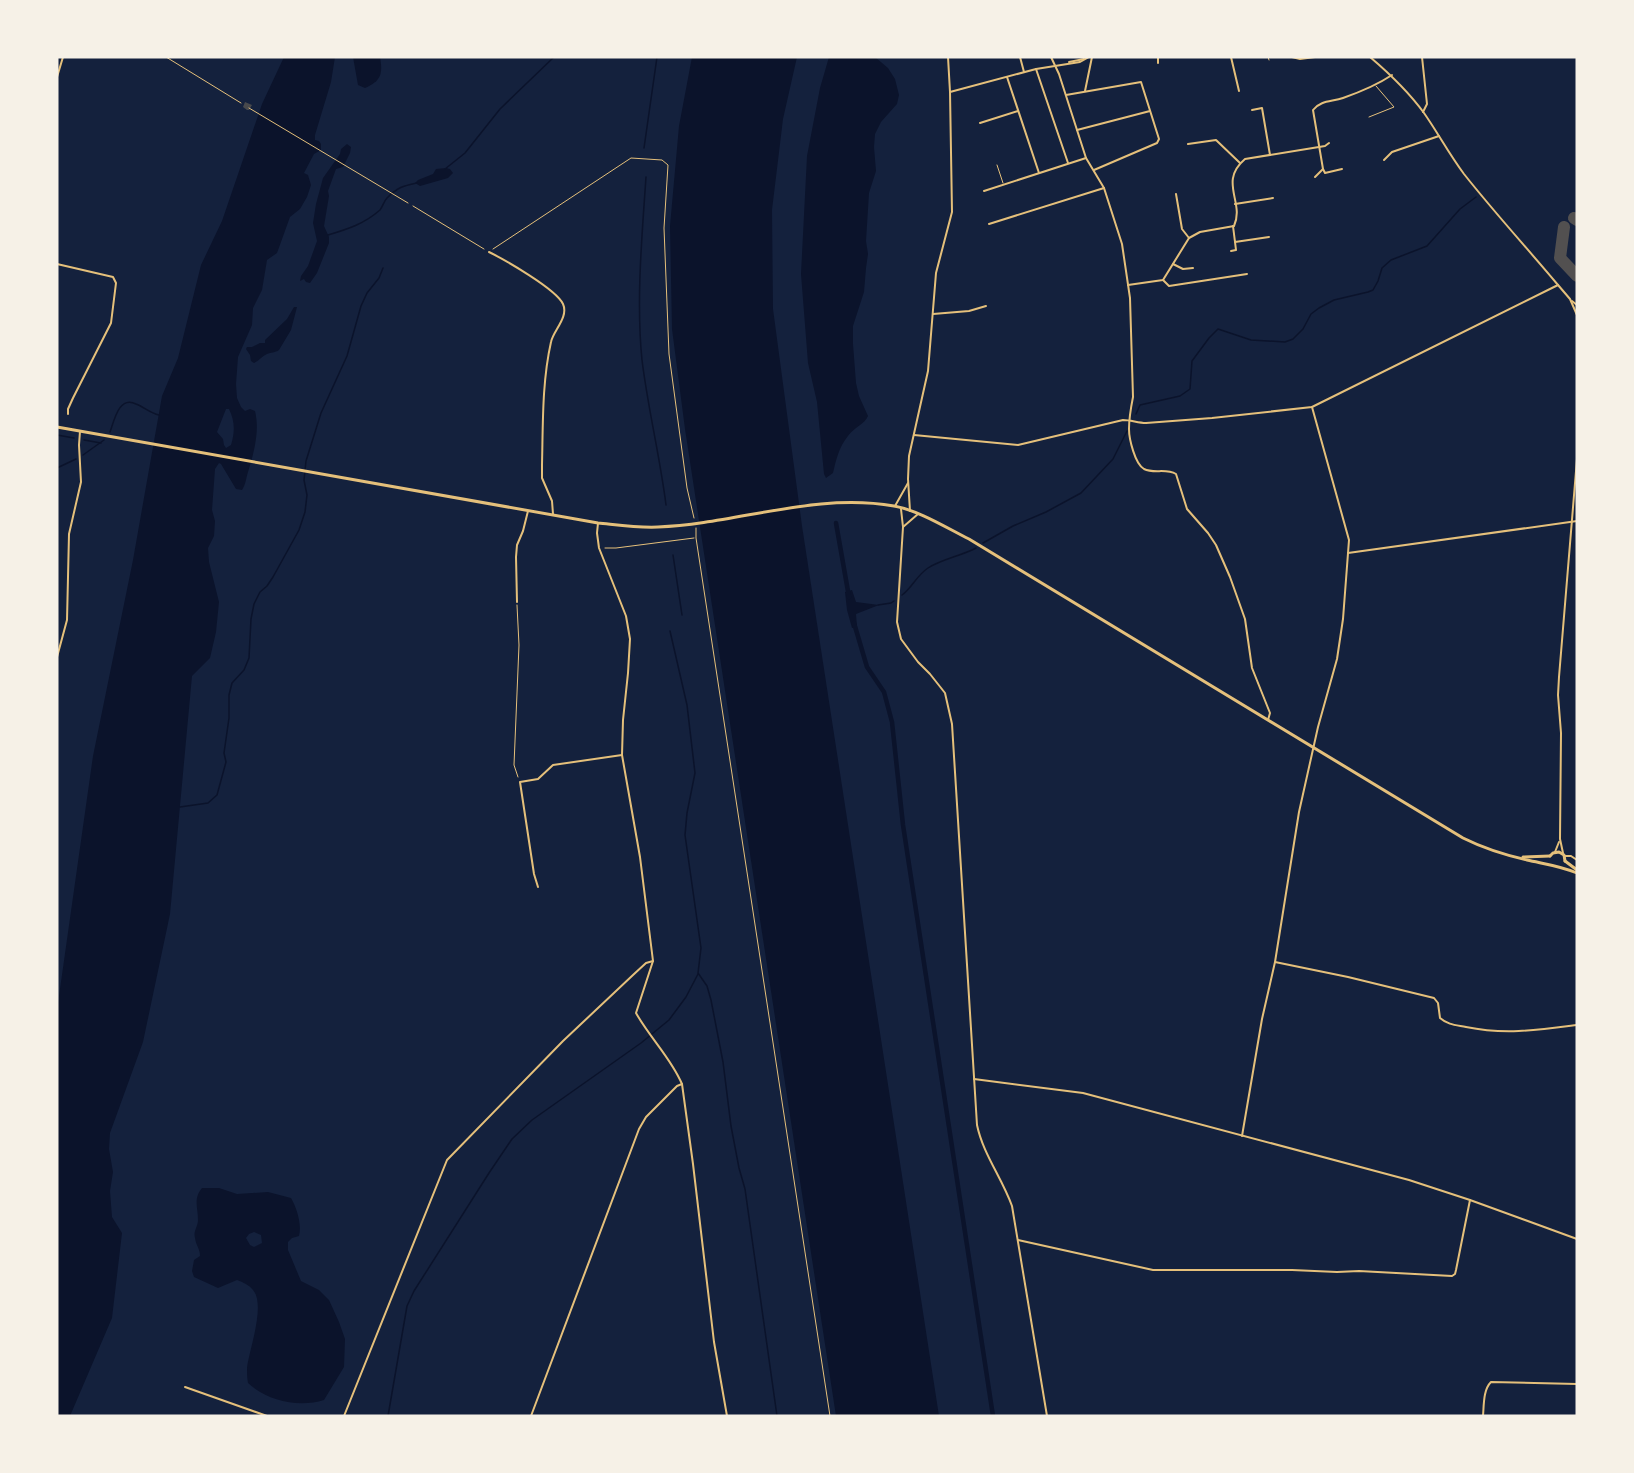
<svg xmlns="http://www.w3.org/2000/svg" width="1634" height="1473" font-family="Literata,serif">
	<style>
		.water { fill: #0b132b; fill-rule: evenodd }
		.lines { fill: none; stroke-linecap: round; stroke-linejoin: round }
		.stream { stroke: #0b132b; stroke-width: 1.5 }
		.canal { stroke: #0b132b; stroke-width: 4.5 }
		.taxiway { stroke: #525050; stroke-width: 12 }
		.building { fill: #48494c }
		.path { stroke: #e5c07b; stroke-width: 1 }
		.service { stroke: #e5c07b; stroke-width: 1 }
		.minor { stroke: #e5c07b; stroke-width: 2 }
		.tertiary { stroke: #e5c07b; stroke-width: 2 }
		.primary { stroke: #e5c07b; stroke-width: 3 }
	</style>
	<rect width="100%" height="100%" fill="#14213d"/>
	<!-- water -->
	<g class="water">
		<path d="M 284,57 L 335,57 L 331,82 L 315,135 L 315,140 L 319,141 L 321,144 L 321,150 L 314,154 L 304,173 L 308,175 L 311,185 L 307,197 L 300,209 L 290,217 L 277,253 L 267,260 L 262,290 L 253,308 L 252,325 L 238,357 L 236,384 L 237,398 L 241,407 L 245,411 L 250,409 L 255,411 C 260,431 254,452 248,472 C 246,478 246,484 242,490 L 236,489 L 221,464 L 219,463 L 215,469 L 212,510 L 215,521 L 214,536 L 208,548 L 209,562 L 219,602 L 216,632 L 210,658 L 192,676 L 170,914 L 143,1042 L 110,1133 L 109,1149 L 113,1172 L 110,1191 L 112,1217 L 122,1233 L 112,1318 L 70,1416 L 57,1416 L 57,1010 L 93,756 L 133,560 L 162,396 L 178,358 L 201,265 L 222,221 L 262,104 ZM 226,409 L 229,409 C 235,421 235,432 231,445 L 226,448 L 224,445 L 223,439 L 217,432 Z"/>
		<path d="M 353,57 L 380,57 C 383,74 381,81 365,88 L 358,85 Z"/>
		<path d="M 692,57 L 797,57 L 783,119 L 772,210 L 773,309 L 802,526 L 939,1416 L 836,1416 L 685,429 L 672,329 L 670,226 L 679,126 Z"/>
		<path d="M 829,57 L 875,57 L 888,68 L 895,79 L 899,95 L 897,104 L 881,122 L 875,134 L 874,147 L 876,171 L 869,193 L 866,241 L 868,254 L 866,268 L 864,292 L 853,326 L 853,344 L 856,383 L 859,396 L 868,416 C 865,424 853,428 848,436 C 839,447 836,460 833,473 L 826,478 L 824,474 L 817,402 L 808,363 L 801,274 L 807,156 L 820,88 Z"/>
		<path d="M 347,144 L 351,147 L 350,153 L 343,167 L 336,169 L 328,191 L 329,196 L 324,226 L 329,237 L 329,243 L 317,273 L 310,283 L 306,282 L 304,279 L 300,281 L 301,276 L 308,266 L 317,241 L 313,223 L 316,204 L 323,178 L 340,154 L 341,149 Z"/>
		<path d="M 446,168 L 450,169 L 453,173 L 448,178 L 420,186 L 415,183 L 418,180 L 433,174 L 436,169 Z"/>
		<path d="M 294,307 L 297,307 L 291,330 L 279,350 C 275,353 271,352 267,354 C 262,356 259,361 254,363 L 251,361 L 250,355 L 246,349 L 247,347 L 252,347 L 260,343 L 265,343 L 265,340 L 287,319 Z"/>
		<path d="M 852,590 L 856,602 L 879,605 L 856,614 L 857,627 L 852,628 L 847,610 L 845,592 Z"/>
		<path d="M 202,1188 L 219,1188 L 237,1194 L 268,1192 L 291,1198 C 297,1208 302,1225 299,1236 L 292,1238 L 288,1242 L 288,1250 L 301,1281 L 319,1290 L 329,1300 L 339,1322 L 345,1339 L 344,1367 L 324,1400 C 299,1408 267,1401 248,1383 C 247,1378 247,1373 247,1368 C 249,1350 266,1305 253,1290 C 249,1285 243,1282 237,1280 L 218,1288 L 194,1277 L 192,1271 L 194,1260 L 200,1256 C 200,1248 196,1246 195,1238 C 193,1231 198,1227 198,1220 C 198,1207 193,1199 202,1188 ZM 254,1232 L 261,1235 L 262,1243 L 254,1247 L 250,1245 L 246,1238 L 249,1234 Z"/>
	</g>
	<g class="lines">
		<!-- stream -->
		<g class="stream">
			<path d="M 644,148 L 657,57"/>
			<path d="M 445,169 L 465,153 L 500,109 L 554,57"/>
			<path d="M 646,177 C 642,236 636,301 642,360 C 648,409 660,457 666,505"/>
			<path d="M 328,235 C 348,229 364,224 380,210 C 383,206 384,201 387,198 C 398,187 403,186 417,183"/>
			<path d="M 1136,414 L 1140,405 L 1180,396 L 1190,389 L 1192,361 L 1209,338 L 1218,329 L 1251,340 L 1285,342 L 1293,339 L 1303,329 L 1311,314 L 1319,308 L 1334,300 L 1368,292 L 1373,290 L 1378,281 L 1382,268 L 1391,260 L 1427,246 L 1460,209 L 1476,197"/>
			<path d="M 110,432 C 114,421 119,395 136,404 C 144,407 150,413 159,415"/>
			<path d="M 57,435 L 74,438"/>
			<path d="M 84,440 L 101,443"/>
			<path d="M 83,455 L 104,440"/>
			<path d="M 57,468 L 76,459"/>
			<path d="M 983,543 L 1013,526 L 1046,512 L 1081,493 L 1113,459 L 1127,431"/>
			<path d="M 673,555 L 682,615"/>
			<path d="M 902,595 C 912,588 916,576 928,568 C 942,559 961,556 976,548"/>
			<path d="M 878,605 L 891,603 L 894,601"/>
			<path d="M 670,631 L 687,705 L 695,773 L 687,813 L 685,835 L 701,948 L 698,973 L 707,986 L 711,1000 L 723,1062 L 731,1126 L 739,1168 L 745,1189 L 777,1416"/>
			<path d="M 180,807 L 208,803 L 217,795 L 226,762 L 224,753 L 229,718 L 229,695 L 232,683 L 244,670 L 249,658 L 251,619 L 254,604 L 260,592 L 267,586 L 273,577 L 299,530 L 305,512 L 307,495 L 304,480 L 306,461 L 321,413 L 347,356 L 361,306 L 367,293 L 379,278 L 383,268"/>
			<path d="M 388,1416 L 407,1306 L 414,1291 L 489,1173 L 512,1139 L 532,1120 L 641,1043 L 669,1020 L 686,997 L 698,974"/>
		</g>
		<!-- canal -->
		<g class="canal">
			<path d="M 836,523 L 849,597"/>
			<path d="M 854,623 L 867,667 L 884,692 L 892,722 L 903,825 L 993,1416"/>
		</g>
		<!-- taxiway -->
		<g class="taxiway">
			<path d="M 1574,218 L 1577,220"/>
			<path d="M 1564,227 L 1560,258 L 1577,276"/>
		</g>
	</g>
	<!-- building -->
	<path class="building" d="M 245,102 L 252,105 L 249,110 L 247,110 L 243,107 Z"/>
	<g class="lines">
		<!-- path -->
		<g class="path">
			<path d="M 166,57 L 241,103"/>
			<path d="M 249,108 L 408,203"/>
			<path d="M 413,206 L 484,249"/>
			<path d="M 493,249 L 631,158 L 662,160 L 668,165 L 664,228 L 669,354 L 687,488 L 694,518"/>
			<path d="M 696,528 L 696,538 L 830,1416"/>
			<path d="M 605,548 L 616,548 L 694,538"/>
			<path d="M 517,605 L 519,645 L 514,765 L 518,777"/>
		</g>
		<!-- service -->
		<g class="service">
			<path d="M 1268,57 L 1269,60"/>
			<path d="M 1369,117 L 1394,107 L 1376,86"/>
			<path d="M 997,165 L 1003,183"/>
		</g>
		<!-- minor -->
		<g class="minor">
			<path d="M 948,57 L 950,92"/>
			<path d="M 1020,57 L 1024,72"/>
			<path d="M 1051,57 L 1059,74 L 1086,158 L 1104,188 L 1122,244 L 1130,298 L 1133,397 C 1131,407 1129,419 1129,429 C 1129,439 1135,464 1144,469 C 1154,474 1166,468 1176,474 L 1187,509 L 1208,533 L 1216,545 L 1230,577 L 1245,619 L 1252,668 L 1270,713 L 1268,720"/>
			<path d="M 1158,57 L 1158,63"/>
			<path d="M 1231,57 L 1239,91"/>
			<path d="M 1292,57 L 1300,59 L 1315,57"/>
			<path d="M 1422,57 L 1427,104 L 1423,112"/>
			<path d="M 1036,69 L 1068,163"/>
			<path d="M 57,77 L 63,57"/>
			<path d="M 1007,77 L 1039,173"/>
			<path d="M 1085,91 L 1092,57"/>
			<path d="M 1066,95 L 1141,82 L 1159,139 L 1157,143 L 1094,170"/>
			<path d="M 1252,110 L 1262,108 L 1270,155"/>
			<path d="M 980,123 L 1018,111"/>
			<path d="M 1077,130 L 1150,111"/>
			<path d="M 1188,144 L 1216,140 L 1240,163"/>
			<path d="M 1384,160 L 1392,152 L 1439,136"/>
			<path d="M 1342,169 L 1325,173 L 1323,169 L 1313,110 C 1321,100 1332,102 1343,98 C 1360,92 1377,85 1392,75"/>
			<path d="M 1315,177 L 1323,169"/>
			<path d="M 984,191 L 1086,158"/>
			<path d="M 1176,194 L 1182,229 L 1189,238"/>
			<path d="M 1235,204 L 1273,198"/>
			<path d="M 989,224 L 1104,188"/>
			<path d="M 1233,226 L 1235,242 L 1269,237"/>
			<path d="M 1231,251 L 1236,250 L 1235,242"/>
			<path d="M 489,252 C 505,260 556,289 563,304 C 569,317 553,331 551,342 C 542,382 543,424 542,465 L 542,478 L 552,501 L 553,514"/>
			<path d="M 57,264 L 113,277 L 116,283 L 111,323 L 73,398 L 68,409 L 68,414"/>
			<path d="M 1173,264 L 1183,269 L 1193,268"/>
			<path d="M 1163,280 L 1169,286 L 1247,274"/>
			<path d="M 1128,285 L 1163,280 L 1189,238 L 1200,232 L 1234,226 C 1245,202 1218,182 1245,159 L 1325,146 L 1329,143"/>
			<path d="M 1572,301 L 1577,305"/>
			<path d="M 933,314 L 969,311 L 986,306"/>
			<path d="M 914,435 L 1018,445 L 1123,420 C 1131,420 1138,423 1146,423 L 1212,418 L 1312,407 L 1558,285"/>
			<path d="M 598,523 L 597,533 L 599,548 L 626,616 L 630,639 L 628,673 L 623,720 L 622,755 L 640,857 L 653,961 L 636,1013 C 650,1038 671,1058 682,1084 L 693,1164 L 714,1342 L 727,1416"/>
			<path d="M 1348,553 L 1577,521"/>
			<path d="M 517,602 L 516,557 L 517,545 L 523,531 L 528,511"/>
			<path d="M 57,657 L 67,620 L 69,534 L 81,482 L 79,445 L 80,431"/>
			<path d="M 1565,856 L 1571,856 L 1577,860"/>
			<path d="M 538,887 L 534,874 L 520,782 L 538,779 L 553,765 L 622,755"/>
			<path d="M 1275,962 L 1348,977 L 1434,998 L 1438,1003 L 1440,1018 C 1448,1025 1456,1025 1466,1027 C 1505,1035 1538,1030 1577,1025"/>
			<path d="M 974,1079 L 1083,1093 L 1409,1180 L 1470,1200 L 1577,1239"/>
			<path d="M 1242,1136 L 1262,1019 L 1275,962 L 1299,812 L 1318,727 L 1337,659 L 1343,619 L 1349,540 L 1312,407"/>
			<path d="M 1018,1240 L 1153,1270 L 1292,1270 L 1337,1272 L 1359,1271 L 1452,1276 L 1455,1274 L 1456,1270 L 1470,1200"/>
			<path d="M 185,1387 L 267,1416"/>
			<path d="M 344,1416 L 447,1160 L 563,1041 L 633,975 L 646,963 L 653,961"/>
			<path d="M 531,1416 L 639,1129 L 646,1117 L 677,1086 L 682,1084"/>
			<path d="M 1483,1416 C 1484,1405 1483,1390 1491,1382 L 1577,1384"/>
		</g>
		<!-- tertiary -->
		<g class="tertiary">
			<path d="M 1370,57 C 1390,74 1408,91 1424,113 C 1438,133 1449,154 1464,174 C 1494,212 1527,248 1558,285 L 1570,299 L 1577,315"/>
			<path d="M 1069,62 L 1084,59"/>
			<path d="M 895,506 L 908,483"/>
			<path d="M 901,509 L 903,527 L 897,622 L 901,639 L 918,662 L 930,674 L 945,693 L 952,724 L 977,1125 C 983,1154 1002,1178 1012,1206 L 1047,1416"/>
			<path d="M 910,511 L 908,479 L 909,456 L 928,371 L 936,273 L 952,212 L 950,92 L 1036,69 L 1080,62 L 1089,57"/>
			<path d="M 903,527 L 918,514"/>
			<path d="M 1555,852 L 1559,842"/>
			<path d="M 1563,853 L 1560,839 L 1561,733 L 1558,695 L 1559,677 L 1577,459"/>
		</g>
		<!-- primary -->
		<g class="primary">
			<path d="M 57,427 L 598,523 C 618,525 638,528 658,527 C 737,524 814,492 894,506 C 920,511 945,527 969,539 L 1463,838 C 1483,848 1505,855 1527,860 C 1545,864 1561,866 1577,873"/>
			<path d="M 1550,856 L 1553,853 L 1559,852 L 1564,855 L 1565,861"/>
			<path d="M 1523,857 L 1550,856"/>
			<path d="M 1565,861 L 1577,870"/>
		</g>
	</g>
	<!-- border -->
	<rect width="1634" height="1473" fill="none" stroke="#f6f1e7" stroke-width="117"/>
</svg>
